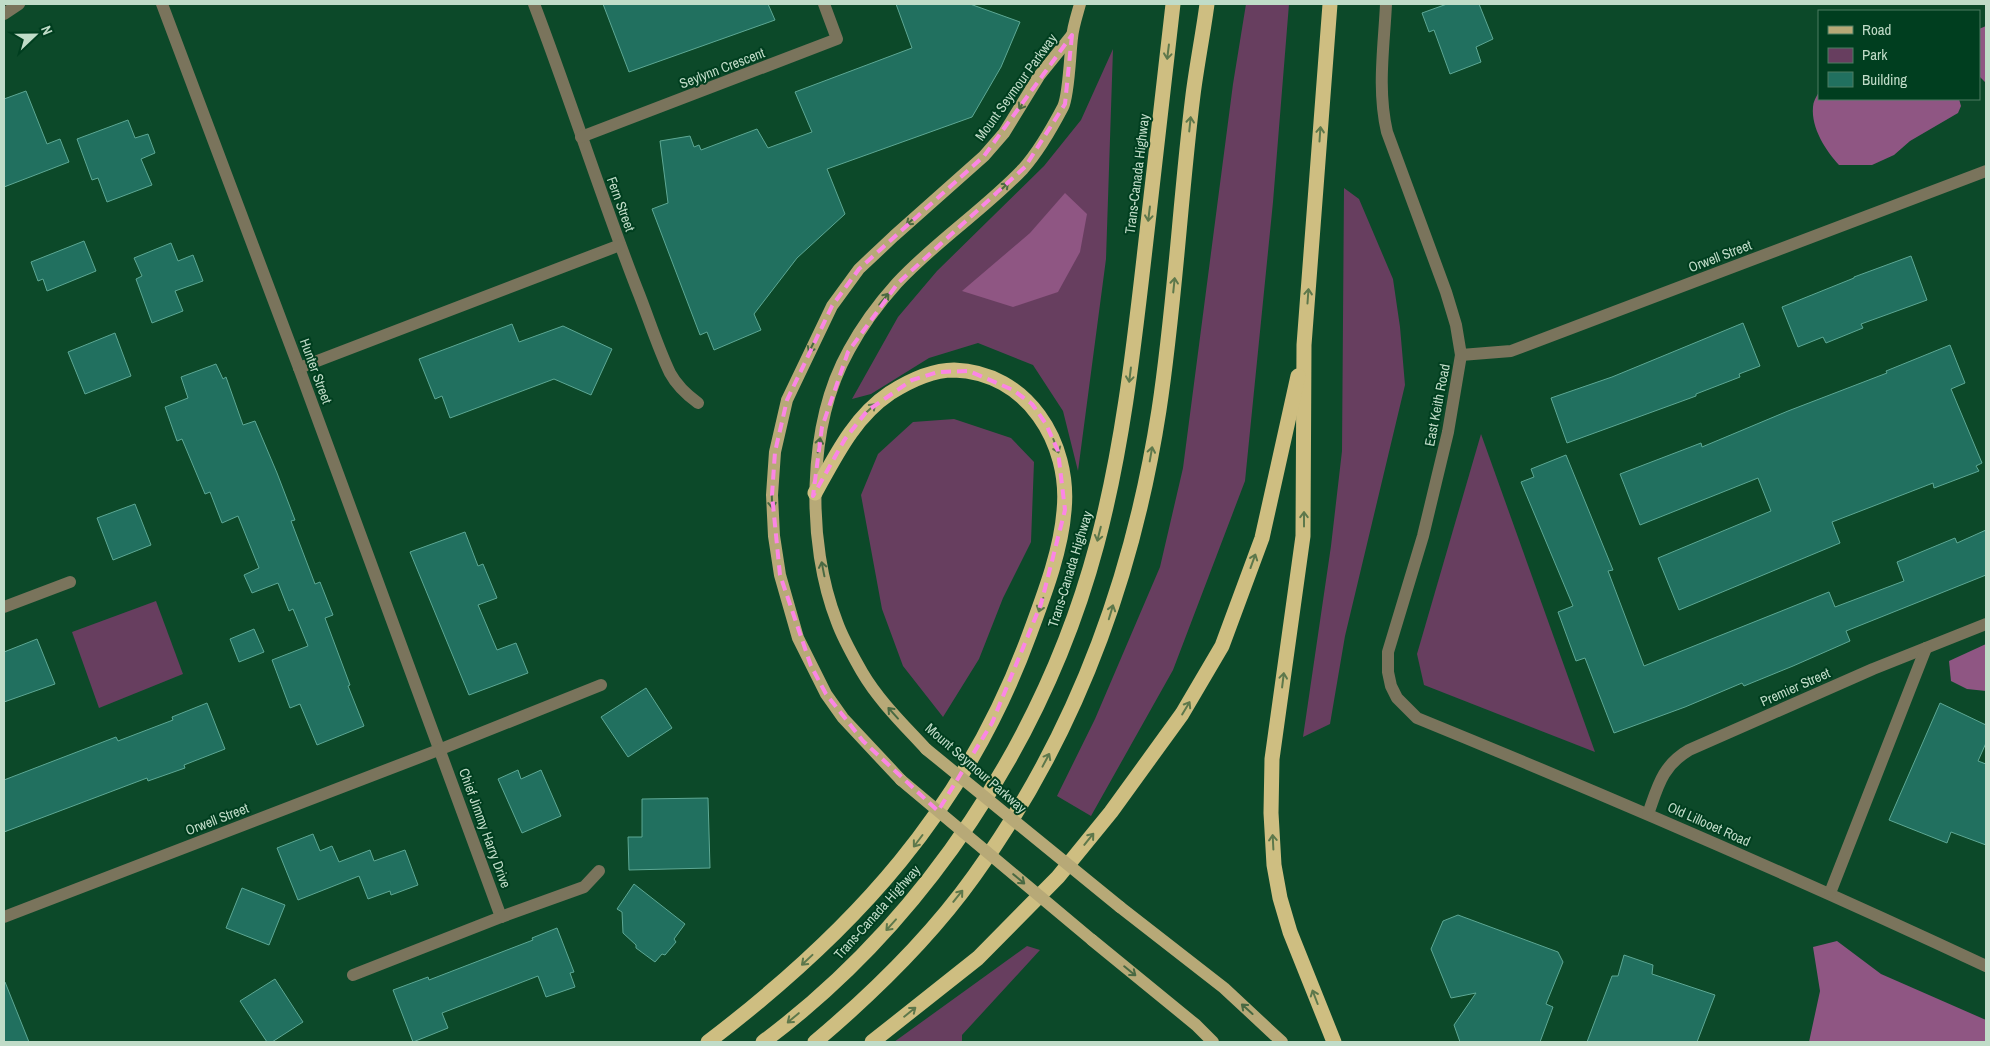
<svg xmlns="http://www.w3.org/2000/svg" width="1990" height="1046" font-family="'Archivo Narrow',sans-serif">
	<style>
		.green { fill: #673e5f }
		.forest { fill: #8f5683 }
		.building { fill: #21705f; stroke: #5da894 }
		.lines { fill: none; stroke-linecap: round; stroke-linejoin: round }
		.minor { stroke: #7a745c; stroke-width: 12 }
		.major { stroke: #b7a977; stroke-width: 12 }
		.highway { stroke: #cebe81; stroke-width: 15 }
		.major-bridge { stroke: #b7a977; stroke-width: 12 }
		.oneway { stroke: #5d784b }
		.oneway2 { stroke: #496942 }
		.marked { fill: none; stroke: #fb86e5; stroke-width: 4; stroke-dasharray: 10 6; stroke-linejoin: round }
		.labels { text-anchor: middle; stroke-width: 4; stroke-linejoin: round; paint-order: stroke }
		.street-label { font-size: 14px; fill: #c0dcc8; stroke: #003e1f }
	</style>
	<rect width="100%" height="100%" fill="#0c4929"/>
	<!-- green -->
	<g class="green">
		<path d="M 1246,4 L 1289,4 L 1273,202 L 1245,481 L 1173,670 L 1091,816 L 1057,796 L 1095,719 L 1160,567 L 1183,468 L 1233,84 Z"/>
		<path d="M 1113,49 L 1106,259 L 1078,471 L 1063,411 L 1033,365 L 978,343 L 929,358 L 871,394 L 852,399 L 898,317 L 937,271 L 1044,166 L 1081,120 Z"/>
		<path d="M 1344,188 L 1359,199 L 1393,279 L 1400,327 L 1405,385 L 1345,636 L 1330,724 L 1303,737 L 1331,546 L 1342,451 Z"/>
		<path d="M 954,419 L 1011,438 L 1034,462 L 1031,542 L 1003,598 L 979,659 L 943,717 L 903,666 L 882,609 L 861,495 L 878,454 L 913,422 Z"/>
		<path d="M 1481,434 L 1595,752 L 1424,685 L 1417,654 Z"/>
		<path d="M 156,601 L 183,674 L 99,708 L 72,632 Z"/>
		<path d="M 1027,946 L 1040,950 L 962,1035 L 962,1042 L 894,1042 Z"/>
	</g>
	<!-- forest -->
	<g class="forest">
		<path d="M 1986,26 L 1986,83 L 1979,76 L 1979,29 Z"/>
		<path d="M 1819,92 L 1819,99 L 1959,99 L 1961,106 L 1958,113 L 1910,141 L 1894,155 L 1872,165 L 1839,165 C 1826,151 1811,128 1813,107 C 1813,102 1816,97 1819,92 Z"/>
		<path d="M 1065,193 L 1087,214 L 1080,252 L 1058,292 L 1013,307 L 962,291 L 1030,233 Z"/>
		<path d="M 1986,644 L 1986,691 L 1967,689 L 1951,681 L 1949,661 Z"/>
		<path d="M 1837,941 L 1881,974 L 1986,1020 L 1986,1042 L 1809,1042 L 1820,991 L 1813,947 Z"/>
	</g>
	<!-- building -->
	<g class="building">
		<path d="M 603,4 L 768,4 L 775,20 L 629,72 Z"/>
		<path d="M 896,4 L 970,4 L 1020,22 L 1001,67 L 972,117 L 827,169 L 845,214 L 797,258 L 754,314 L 761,330 L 714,350 L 707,332 L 700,335 L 652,209 L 668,203 L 660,141 L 690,136 L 694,147 L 699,145 L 701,150 L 757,129 L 768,148 L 812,132 L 795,92 L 912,48 Z"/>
		<path d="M 1447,4 L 1479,4 L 1493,39 L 1476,47 L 1481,62 L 1450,74 L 1434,30 L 1429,32 L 1422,13 Z"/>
		<path d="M 26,91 L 47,144 L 60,139 L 69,162 L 4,187 L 4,99 Z"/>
		<path d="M 128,120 L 135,138 L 148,134 L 155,153 L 141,159 L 152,185 L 107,202 L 98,178 L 92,180 L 77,139 Z"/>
		<path d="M 84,241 L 96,271 L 47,291 L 43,279 L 38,281 L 31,262 Z"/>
		<path d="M 171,243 L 178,261 L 193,255 L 203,281 L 175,291 L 183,311 L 152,323 L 136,279 L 142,276 L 134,258 Z"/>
		<path d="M 1911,256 L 1927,300 L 1861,324 L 1863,328 L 1826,343 L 1823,337 L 1798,347 L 1782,307 L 1854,278 L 1854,277 Z"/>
		<path d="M 1743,323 L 1760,366 L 1739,374 L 1740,377 L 1696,394 L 1696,396 L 1567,443 L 1551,398 L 1612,377 Z"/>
		<path d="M 512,324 L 519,342 L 563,326 L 612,349 L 591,395 L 554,379 L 450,418 L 442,396 L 435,399 L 419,359 Z"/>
		<path d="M 115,333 L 131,376 L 85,394 L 68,352 Z"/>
		<path d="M 1950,345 L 1965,383 L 1951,389 L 1982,463 L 1976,466 L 1979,471 L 1934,488 L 1933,483 L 1832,522 L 1840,543 L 1679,610 L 1658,558 L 1771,511 L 1758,478 L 1640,525 L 1620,474 L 1701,443 L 1702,447 L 1788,411 L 1887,373 L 1886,371 Z"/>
		<path d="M 216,364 L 223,379 L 226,377 L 243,425 L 255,421 L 277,473 L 295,520 L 291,521 L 315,584 L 320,582 L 333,615 L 325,618 L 350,685 L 348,686 L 364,726 L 317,745 L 300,704 L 290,708 L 272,660 L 308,646 L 293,609 L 289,611 L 278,583 L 252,593 L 244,575 L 259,568 L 238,516 L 222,523 L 210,492 L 205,494 L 182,439 L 177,441 L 165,407 L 188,398 L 181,377 Z"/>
		<path d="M 1566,455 L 1613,570 L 1608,571 L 1644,666 L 1829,592 L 1835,607 L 1904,581 L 1897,562 L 1955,538 L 1957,543 L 1986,530 L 1986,575 L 1846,631 L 1850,641 L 1793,666 L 1744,686 L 1742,683 L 1685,707 L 1614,733 L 1585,658 L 1576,661 L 1558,612 L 1573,606 L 1521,482 L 1534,477 L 1531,469 Z"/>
		<path d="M 135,504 L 151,545 L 113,560 L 97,518 Z"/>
		<path d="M 465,532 L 478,566 L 483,564 L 497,598 L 478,605 L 497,650 L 516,643 L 528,673 L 469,695 L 410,552 Z"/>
		<path d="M 254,629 L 264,652 L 239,662 L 230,639 Z"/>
		<path d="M 37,639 L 55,684 L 4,702 L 4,652 Z"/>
		<path d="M 646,688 L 672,728 L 628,757 L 601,717 Z"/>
		<path d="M 207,703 L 225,749 L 184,765 L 185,768 L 148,781 L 147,778 L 4,832 L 4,780 L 116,737 L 118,741 L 173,720 L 172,717 Z"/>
		<path d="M 1940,703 L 1986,725 L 1986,743 L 1978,761 L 1986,764 L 1986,845 L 1951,832 L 1947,843 L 1889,820 Z"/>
		<path d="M 518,770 L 521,779 L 541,770 L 561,816 L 522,833 L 498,779 Z"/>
		<path d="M 708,798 L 710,868 L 629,870 L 628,837 L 642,837 L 642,799 Z"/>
		<path d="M 313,834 L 320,851 L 332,846 L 339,862 L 370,850 L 374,861 L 405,850 L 418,885 L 391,895 L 390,891 L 368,899 L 359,876 L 298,900 L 277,848 Z"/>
		<path d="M 634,884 L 685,924 L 674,939 L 676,942 L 665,955 L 662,954 L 655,962 L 636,948 L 636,945 L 623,933 L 622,912 L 617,909 Z"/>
		<path d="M 242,888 L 285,905 L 269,945 L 226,928 Z"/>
		<path d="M 1458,915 L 1558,952 L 1563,962 L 1546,1004 L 1553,1007 L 1540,1042 L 1460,1042 L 1454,1025 L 1476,993 L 1451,998 L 1431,949 L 1443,921 Z"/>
		<path d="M 557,928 L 574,972 L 570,973 L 575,987 L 546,997 L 538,976 L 442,1013 L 448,1028 L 413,1042 L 393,990 L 428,977 L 429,980 L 533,940 L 532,938 Z"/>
		<path d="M 1624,955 L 1653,965 L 1652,974 L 1715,995 L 1697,1042 L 1587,1042 L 1612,976 L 1618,976 Z"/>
		<path d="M 275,979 L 303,1022 L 272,1042 L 267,1042 L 240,1001 Z"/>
		<path d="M 4,982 L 5,982 L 29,1042 L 4,1042 Z"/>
	</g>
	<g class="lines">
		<!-- minor -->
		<g class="minor">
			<path d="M 162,4 L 299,368 L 501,917"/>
			<path d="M 534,4 C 570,98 600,194 637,289 C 648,316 657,346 670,373 C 677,386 687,395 698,403"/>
			<path d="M 1386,4 C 1384,47 1377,89 1387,132 L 1446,292 L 1456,325 L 1461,355 L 1448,432 L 1423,536 L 1388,652 L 1388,672 L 1391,686 L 1397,698 L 1417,718 C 1608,796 1798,878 1986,966"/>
			<path d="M 4,14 L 19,4"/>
			<path d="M 581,137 L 837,39 L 824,4"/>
			<path d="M 1461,355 L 1511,351 L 1986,171"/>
			<path d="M 299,368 L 620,245"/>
			<path d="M 4,607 L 70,582"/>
			<path d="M 1648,814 C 1658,786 1662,766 1689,750 L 1873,669 L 1986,624"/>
			<path d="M 1830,893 L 1926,648"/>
			<path d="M 4,917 L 441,749 L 601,685"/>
			<path d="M 353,975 L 501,917 L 584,887 L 599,871"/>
		</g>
		<!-- major -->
		<g class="major">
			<path d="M 926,749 C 904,725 879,701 862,672 C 853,656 843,639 837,622 C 806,543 807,425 849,350 C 862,326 879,303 897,283 C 936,241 984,210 1023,169 C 1039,151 1052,128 1063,107 C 1069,95 1070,53 1072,38 C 1073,26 1077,15 1080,4"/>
			<path d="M 901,780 L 843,718 L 826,694 L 798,638 L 780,575 L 774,536 L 772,495 L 775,452 L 787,400 L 832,306 L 859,269 L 894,236 L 984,156 L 1004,133 L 1039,76 L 1072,35"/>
			<path d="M 1120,907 L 1224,988 L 1282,1042"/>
			<path d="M 1092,940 L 1196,1025 L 1213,1042"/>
		</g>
		<!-- highway -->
		<g class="highway">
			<path d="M 1330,4 L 1304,345 L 1303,536 L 1272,759 L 1271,813 L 1274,865 L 1280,898 L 1290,932 L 1334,1042"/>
			<path d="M 708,1042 C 855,930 966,809 1030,633 C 1044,595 1061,551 1064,511 C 1071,443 1027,372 954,370 C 931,370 909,381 890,393 C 854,417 835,457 815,493"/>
			<path d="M 763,1042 C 924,922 1045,739 1097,544 C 1122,450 1133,354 1144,258 C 1154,173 1164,88 1173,4"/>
			<path d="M 815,1042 C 873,993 929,939 974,876 C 1074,738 1133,578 1159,410 C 1175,305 1180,200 1193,95 C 1197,64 1203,34 1207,4"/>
			<path d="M 872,1042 L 978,958 L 1058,877 L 1111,812 L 1182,714 L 1222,646 L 1262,538 L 1298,376"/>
		</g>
		<!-- major-bridge -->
		<g class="major-bridge">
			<path d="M 926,749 L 1120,907"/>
			<path d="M 901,780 L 1092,940"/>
		</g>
	</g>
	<!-- one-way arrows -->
	<defs><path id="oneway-shaft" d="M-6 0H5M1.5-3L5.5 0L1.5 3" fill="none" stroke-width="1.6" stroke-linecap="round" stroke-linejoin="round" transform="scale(1.25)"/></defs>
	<g class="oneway">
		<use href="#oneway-shaft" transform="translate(1168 52) rotate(97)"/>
		<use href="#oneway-shaft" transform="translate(1190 124) rotate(-84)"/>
		<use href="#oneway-shaft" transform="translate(1320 134) rotate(-86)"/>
		<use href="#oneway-shaft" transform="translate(1149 214) rotate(97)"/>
		<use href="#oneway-shaft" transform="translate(1174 285) rotate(-84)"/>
		<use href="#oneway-shaft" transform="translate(1308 296) rotate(-86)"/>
		<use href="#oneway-shaft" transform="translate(1130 375) rotate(97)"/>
		<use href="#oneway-shaft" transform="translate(870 409) rotate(-43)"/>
		<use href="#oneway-shaft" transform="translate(1056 446) rotate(69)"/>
		<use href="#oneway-shaft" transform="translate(1151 454) rotate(-80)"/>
		<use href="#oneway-shaft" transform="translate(1304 519) rotate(-90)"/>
		<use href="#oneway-shaft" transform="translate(1099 534) rotate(104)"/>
		<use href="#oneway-shaft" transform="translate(1253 561) rotate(-70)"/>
		<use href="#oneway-shaft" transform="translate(1041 605) rotate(108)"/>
		<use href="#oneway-shaft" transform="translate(1111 612) rotate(-73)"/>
		<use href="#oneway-shaft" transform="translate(1283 680) rotate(-83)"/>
		<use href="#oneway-shaft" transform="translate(1186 708) rotate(-59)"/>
		<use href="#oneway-shaft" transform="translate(1046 760) rotate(-62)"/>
		<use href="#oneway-shaft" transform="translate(1089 839) rotate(-51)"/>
		<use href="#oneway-shaft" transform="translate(918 841) rotate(127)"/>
		<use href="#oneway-shaft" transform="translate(1273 842) rotate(-93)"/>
		<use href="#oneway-shaft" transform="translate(958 896) rotate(-51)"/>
		<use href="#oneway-shaft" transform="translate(891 925) rotate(132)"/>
		<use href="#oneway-shaft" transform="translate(807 960) rotate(137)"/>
		<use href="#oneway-shaft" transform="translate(1315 997) rotate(-111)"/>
		<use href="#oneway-shaft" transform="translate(910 1012) rotate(-39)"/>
		<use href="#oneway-shaft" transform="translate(793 1018) rotate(140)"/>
	</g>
	<g class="oneway2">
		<use href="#oneway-shaft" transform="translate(1023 103) rotate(122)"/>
		<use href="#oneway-shaft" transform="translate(1003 188) rotate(-45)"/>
		<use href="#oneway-shaft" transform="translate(912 220) rotate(139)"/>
		<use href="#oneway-shaft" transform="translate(884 299) rotate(-50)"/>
		<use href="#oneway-shaft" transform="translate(812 346) rotate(116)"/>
		<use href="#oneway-shaft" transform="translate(819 445) rotate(-80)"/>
		<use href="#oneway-shaft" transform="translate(772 501) rotate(88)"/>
		<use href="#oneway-shaft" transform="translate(823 569) rotate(-101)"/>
		<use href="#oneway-shaft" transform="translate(893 713) rotate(-132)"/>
		<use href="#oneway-shaft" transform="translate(1019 879) rotate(40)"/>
		<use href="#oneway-shaft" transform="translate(1130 971) rotate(39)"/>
		<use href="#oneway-shaft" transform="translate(1247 1009) rotate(-138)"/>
	</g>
	<!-- marked area -->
	<path class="marked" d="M 1072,35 L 1065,104 L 1025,167 L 898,283 L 848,352 L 822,427 L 813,496 L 845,439 L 867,411 L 912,380 L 938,372 L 969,371 L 1013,390 L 1032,404 L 1046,424 L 1058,451 L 1065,510 L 1041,604 L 992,723 L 938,811 L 863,741 L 826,694 L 811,666 L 780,575 L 772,495 L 775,452 L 787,400 L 832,306 L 859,269 L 984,156 Z"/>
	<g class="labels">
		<!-- street labels -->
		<g class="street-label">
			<text transform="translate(722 68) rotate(-21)" y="5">Seylynn Crescent</text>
			<text transform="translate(1016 87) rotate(-54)" y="5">Mount Seymour Parkway</text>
			<text transform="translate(1137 174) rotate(-83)" y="5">Trans-Canada Highway</text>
			<text transform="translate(621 204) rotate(70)" y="5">Fern Street</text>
			<text transform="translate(1720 256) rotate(-21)" y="5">Orwell Street</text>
			<text transform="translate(316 371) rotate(70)" y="5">Hunter Street</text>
			<text transform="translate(1437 405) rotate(-79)" y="5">East Keith Road</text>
			<text transform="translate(1070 569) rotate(-73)" y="5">Trans-Canada Highway</text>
			<text transform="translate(1795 687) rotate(-24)" y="5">Premier Street</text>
			<text transform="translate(976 768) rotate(41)" y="5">Mount Seymour Parkway</text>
			<text transform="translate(217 819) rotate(-21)" y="5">Orwell Street</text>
			<text transform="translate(1709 824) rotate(24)" y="5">Old Lillooet Road</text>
			<text transform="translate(485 828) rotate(70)" y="5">Chief Jimmy Harry Drive</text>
			<text transform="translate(877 912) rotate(-48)" y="5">Trans-Canada Highway</text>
		</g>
	</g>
	<!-- border -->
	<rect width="1990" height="1046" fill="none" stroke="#c0dcc8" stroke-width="10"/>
	<!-- legend -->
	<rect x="1818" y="10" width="162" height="90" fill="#003e1f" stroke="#4d7d63"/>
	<rect x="1828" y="26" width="25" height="8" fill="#b7a977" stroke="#4d7d63"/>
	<text x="1862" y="35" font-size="15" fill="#c0dcc8">Road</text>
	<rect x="1828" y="48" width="25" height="15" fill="#673e5f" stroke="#4d7d63"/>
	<text x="1862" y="60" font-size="15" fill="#c0dcc8">Park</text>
	<rect x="1828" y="72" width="25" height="15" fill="#21705f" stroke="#4d7d63"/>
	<text x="1862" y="85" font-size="15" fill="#c0dcc8">Building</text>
	<!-- north arrow -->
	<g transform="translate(35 35) rotate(68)" stroke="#003e1f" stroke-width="4" paint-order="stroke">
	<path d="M0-4L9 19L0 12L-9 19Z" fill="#c0dcc8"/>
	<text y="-8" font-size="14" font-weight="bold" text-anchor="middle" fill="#c0dcc8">N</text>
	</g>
</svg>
